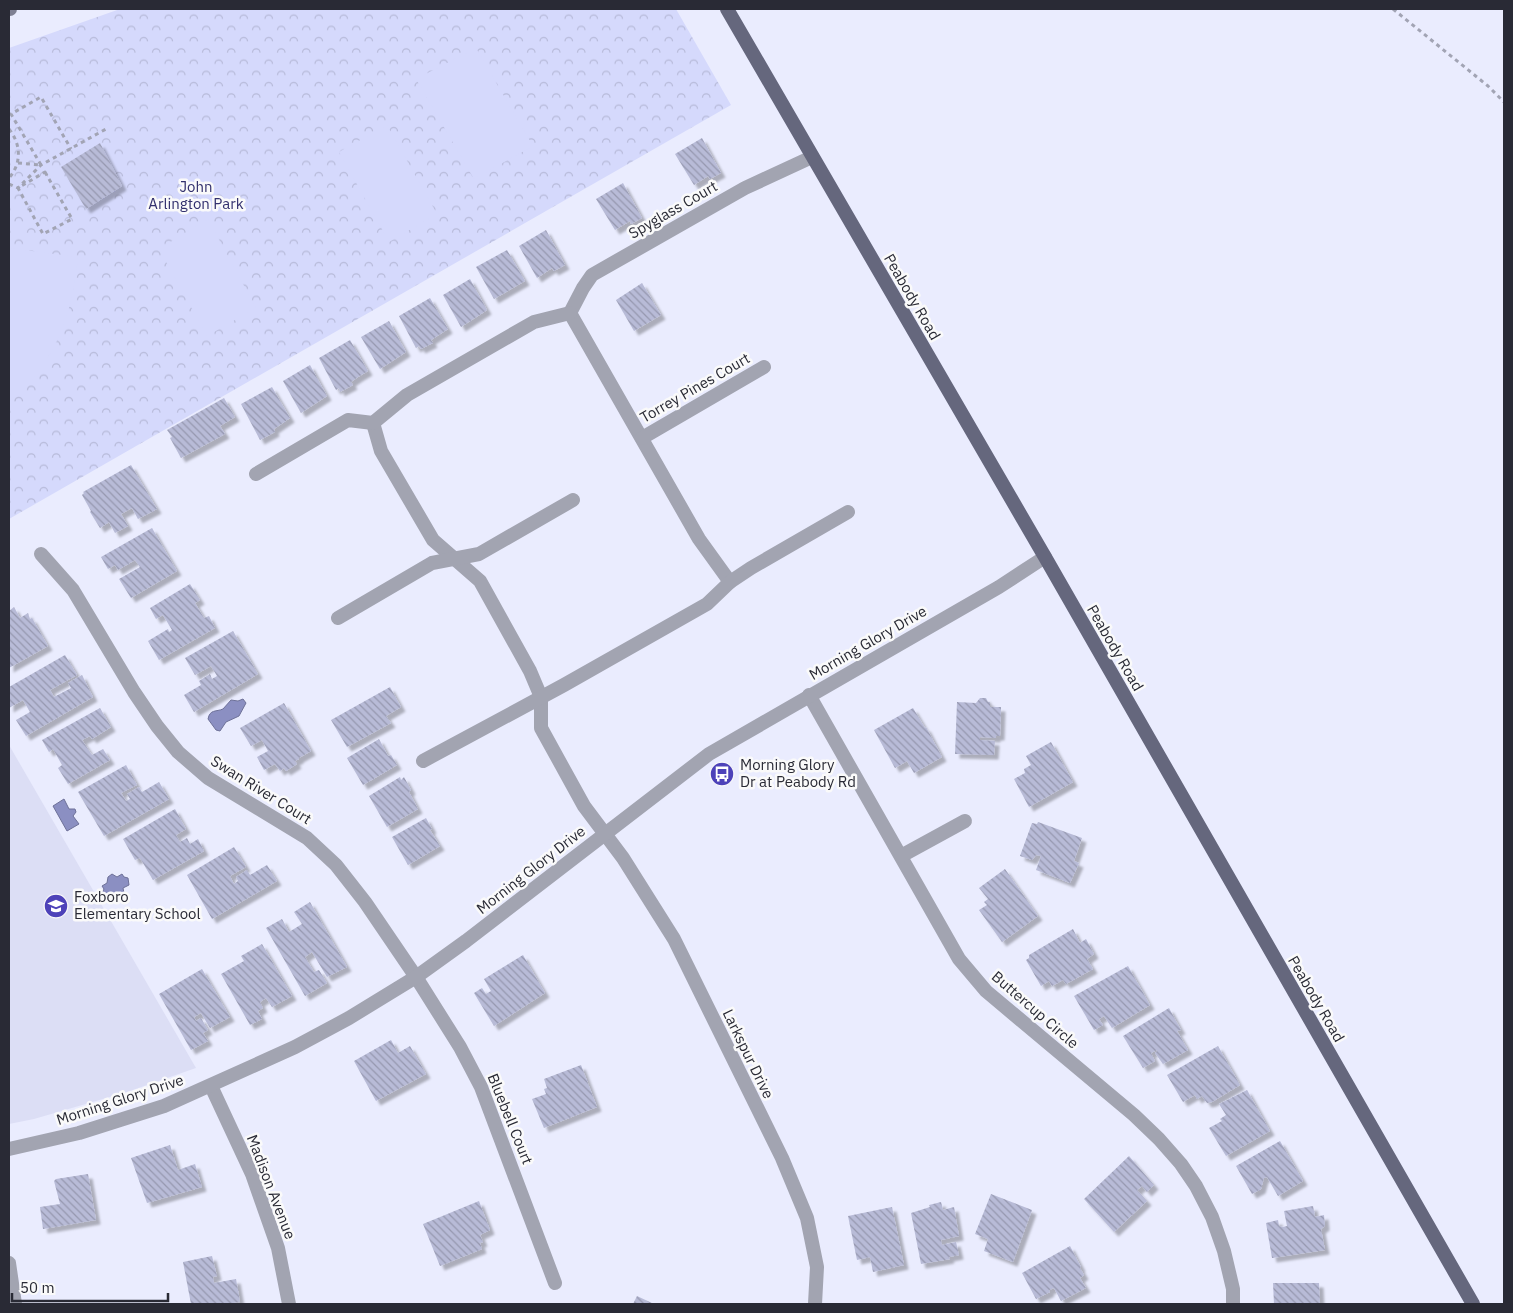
<svg xmlns="http://www.w3.org/2000/svg" width="1513" height="1313" font-family="'IBM Plex Sans',sans-serif">
	<style>
		.built { fill: #dcdef5 }
		.park { fill: url(#park-crowns) }
		.garden { fill: #d5d9fc }
		.water { fill: #8b8fc2; stroke: #6e7198 }
		.building { fill: url(#building-back-hatch); filter: url(#shadow) }
		.lines { fill: none; stroke-linecap: round; stroke-linejoin: round }
		.path { stroke: #a2a4b4; stroke-width: 3; stroke-dasharray: 4 4; stroke-linecap: butt }
		.minor { stroke: #a2a4b1; stroke-width: 14 }
		.tertiary { stroke: #a2a4b1; stroke-width: 14 }
		.secondary { stroke: #7f8093; stroke-width: 14 }
		.primary { stroke: #65677d; stroke-width: 14 }
		.labels { text-anchor: middle; stroke-width: 5; stroke-linejoin: round; paint-order: stroke }
		.park-label { font-size: 15px; fill: #32306e; stroke: #fafafa }
		.street-label { font-size: 15px; fill: #292a35; stroke: #fafafa }
		.poi-label { font-size: 15px; fill: #292a35; stroke: #fafafa; text-anchor: start }
	</style>
	<defs>
		<pattern id="park-crowns" width="20" height="18" patternUnits="userSpaceOnUse" patternTransform="scale(1.25)"><rect width="20" height="18" fill="#d5d9fc"/><path d="M2 6a3 3 0 1 1 6 0M12 15a3 3 0 1 1 6 0" fill="none" stroke="#b7bad9"/></pattern>
		<pattern id="building-back-hatch" width="6" height="6" patternUnits="userSpaceOnUse" patternTransform="scale(1.25)"><rect width="6" height="6" fill="#b8bbd7"/><path d="M-1 5l2 2M0 0l6 6M5-1l2 2" fill="none" stroke="#9698af"/></pattern>
		<filter id="shadow"><feDropShadow dx="4.5" dy="4.5" stdDeviation="1" flood-color="#0004"/></filter>
	</defs>
	<rect width="100%" height="100%" fill="#eaecfe"/>
	<!-- built -->
	<path class="built" d="M 9,745 L 196,1068 L 127,1092 L 34,1119 L 9,1124 Z"/>
	<!-- park -->
	<path class="park" d="M 120,9 L 676,9 L 731,105 L 9,519 L 9,48 Z"/>
	<!-- garden -->
	<g class="garden">
		<path d="M 476,48 L 533,146 L 474,179 L 416,79 Z"/>
		<path d="M 387,125 L 437,214 L 389,242 L 339,152 Z"/>
		<path d="M 208,219 L 256,308 L 207,336 L 159,249 Z"/>
		<path d="M 9,248 L 78,257 C 72,317 55,363 9,403 Z"/>
	</g>
	<!-- water -->
	<g class="water">
		<path d="M 243,699 L 246,703 L 239,716 L 226,722 L 220,731 L 216,730 L 208,719 C 210,709 216,712 223,709 L 231,700 L 238,701 Z"/>
		<path d="M 64,799 L 69,809 L 75,809 L 76,812 L 73,816 L 79,824 L 67,831 L 53,806 Z"/>
		<path d="M 112,874 L 117,877 L 122,874 L 124,877 L 128,878 L 129,885 L 123,888 L 124,893 L 121,896 L 117,896 L 114,894 L 109,897 L 102,893 L 104,889 L 102,886 L 107,883 L 108,877 Z"/>
	</g>
	<!-- building -->
	<g class="building">
		<path d="M 702,138 L 721,173 L 710,179 L 708,176 L 694,185 L 675,154 Z"/>
		<path d="M 100,143 L 122,186 L 86,209 L 61,167 Z"/>
		<path d="M 623,183 L 642,218 L 631,224 L 630,221 L 615,230 L 596,199 Z"/>
		<path d="M 546,230 L 565,265 L 554,271 L 552,268 L 537,278 L 519,246 Z"/>
		<path d="M 507,250 L 525,281 L 494,299 L 476,267 Z"/>
		<path d="M 470,279 L 487,310 L 461,327 L 443,295 Z"/>
		<path d="M 642,283 L 661,315 L 634,331 L 616,300 Z"/>
		<path d="M 430,298 L 448,329 L 431,340 L 433,343 L 421,349 L 419,346 L 416,348 L 399,316 Z"/>
		<path d="M 389,321 L 406,352 L 380,369 L 361,337 Z"/>
		<path d="M 350,340 L 368,371 L 358,377 L 351,382 L 353,385 L 340,392 L 339,388 L 336,390 L 319,358 Z"/>
		<path d="M 310,365 L 327,396 L 301,413 L 283,381 Z"/>
		<path d="M 272,387 L 290,418 L 274,429 L 275,432 L 260,440 L 241,404 Z"/>
		<path d="M 224,398 L 235,417 L 220,426 L 225,434 L 181,458 L 170,438 L 172,437 L 167,430 Z"/>
		<path d="M 131,465 L 157,509 L 138,519 L 132,508 L 121,514 L 128,526 L 115,533 L 109,522 L 100,528 L 90,512 L 91,511 L 82,495 L 84,493 L 83,492 Z"/>
		<path d="M 152,528 L 177,571 L 131,598 L 119,579 L 140,567 L 135,560 L 118,570 L 115,565 L 108,569 L 101,557 Z"/>
		<path d="M 190,584 L 200,600 L 195,603 L 204,618 L 209,616 L 215,628 L 159,660 L 148,641 L 168,629 L 169,632 L 172,630 L 163,615 L 156,619 L 150,608 Z"/>
		<path d="M 14,607 L 20,618 L 28,613 L 30,619 L 32,618 L 48,646 L 9,668 L 9,611 Z"/>
		<path d="M 233,631 L 258,674 L 194,712 L 184,695 L 201,685 L 199,681 L 210,674 L 212,679 L 217,676 L 211,666 L 195,675 L 185,658 Z"/>
		<path d="M 65,655 L 77,675 L 50,690 L 54,697 L 71,688 L 68,683 L 82,675 L 93,697 L 26,736 L 16,720 L 30,712 L 23,700 L 9,708 L 9,687 Z"/>
		<path d="M 390,687 L 401,707 L 386,716 L 391,723 L 347,747 L 331,720 Z"/>
		<path d="M 980,698 L 986,698 L 988,702 L 990,702 L 990,707 L 1001,707 L 1000,736 L 996,736 L 996,738 L 980,737 L 980,740 L 995,741 L 994,755 L 955,754 L 957,702 L 976,703 Z"/>
		<path d="M 284,703 L 311,751 L 299,758 L 299,759 L 295,761 L 297,764 L 286,771 L 284,768 L 280,771 L 275,764 L 264,770 L 257,757 L 268,751 L 262,740 L 251,746 L 240,728 Z"/>
		<path d="M 100,708 L 111,727 L 92,739 L 90,736 L 82,740 L 92,755 L 103,749 L 110,760 L 68,784 L 58,768 L 62,765 L 53,749 L 49,752 L 42,740 Z"/>
		<path d="M 913,708 L 925,728 L 926,727 L 942,757 L 914,773 L 907,761 L 895,768 L 874,730 Z"/>
		<path d="M 379,739 L 388,756 L 391,755 L 397,765 L 363,785 L 347,758 Z"/>
		<path d="M 1051,742 L 1073,782 L 1029,807 L 1014,779 L 1025,773 L 1024,769 L 1031,765 L 1026,756 Z"/>
		<path d="M 126,765 L 137,785 L 121,793 L 126,801 L 130,799 L 127,794 L 139,787 L 142,792 L 159,782 L 169,799 L 104,836 L 78,792 Z"/>
		<path d="M 400,777 L 401,780 L 404,777 L 411,790 L 409,792 L 418,809 L 387,827 L 369,796 Z"/>
		<path d="M 175,809 L 186,829 L 176,835 L 180,842 L 187,838 L 190,844 L 198,839 L 204,851 L 153,880 L 140,858 L 135,860 L 123,839 Z"/>
		<path d="M 426,818 L 432,829 L 430,830 L 440,846 L 408,865 L 392,837 Z"/>
		<path d="M 1038,822 L 1082,838 L 1074,861 L 1079,863 L 1070,883 L 1036,870 L 1041,856 L 1036,855 L 1032,860 L 1020,856 L 1032,823 L 1037,824 Z"/>
		<path d="M 234,847 L 246,867 L 230,876 L 234,884 L 238,881 L 236,877 L 247,870 L 250,875 L 267,865 L 277,881 L 212,919 L 187,875 Z"/>
		<path d="M 1005,869 L 1038,916 L 1002,942 L 979,910 L 987,905 L 984,902 L 988,899 L 979,888 Z"/>
		<path d="M 310,902 L 347,967 L 327,977 L 312,952 L 305,957 L 314,972 L 319,970 L 327,983 L 305,996 L 266,928 L 282,919 L 289,932 L 302,924 L 294,912 Z"/>
		<path d="M 1073,929 L 1080,943 L 1086,939 L 1094,954 L 1087,959 L 1093,969 L 1066,984 L 1063,980 L 1052,986 L 1049,981 L 1041,986 L 1026,960 L 1029,958 L 1029,955 Z"/>
		<path d="M 262,944 L 292,996 L 272,1007 L 266,998 L 260,1002 L 263,1008 L 258,1011 L 262,1019 L 250,1025 L 221,974 L 244,961 L 241,956 Z"/>
		<path d="M 523,955 L 545,993 L 494,1026 L 474,993 L 482,988 L 486,994 L 491,991 L 484,979 Z"/>
		<path d="M 1128,966 L 1150,1005 L 1112,1028 L 1104,1016 L 1099,1019 L 1103,1025 L 1094,1030 L 1074,996 Z"/>
		<path d="M 202,969 L 230,1017 L 210,1028 L 201,1013 L 194,1017 L 196,1021 L 201,1018 L 208,1030 L 203,1033 L 208,1041 L 191,1050 L 159,994 Z"/>
		<path d="M 1169,1008 L 1181,1030 L 1177,1031 L 1188,1050 L 1163,1064 L 1155,1053 L 1157,1051 L 1157,1050 L 1151,1053 L 1155,1061 L 1143,1068 L 1123,1036 Z"/>
		<path d="M 391,1040 L 398,1053 L 410,1046 L 426,1074 L 376,1101 L 354,1061 Z"/>
		<path d="M 1218,1046 L 1240,1085 L 1212,1102 L 1207,1103 L 1202,1096 L 1197,1099 L 1195,1095 L 1183,1102 L 1167,1075 Z"/>
		<path d="M 581,1065 L 597,1107 L 544,1128 L 532,1099 L 546,1094 L 544,1089 L 547,1088 L 544,1079 Z"/>
		<path d="M 1247,1090 L 1270,1131 L 1226,1156 L 1209,1128 L 1222,1121 L 1220,1119 L 1226,1115 L 1219,1104 Z"/>
		<path d="M 1280,1141 L 1303,1181 L 1278,1196 L 1267,1177 L 1264,1178 L 1261,1189 L 1252,1194 L 1236,1166 Z"/>
		<path d="M 170,1145 L 178,1170 L 195,1164 L 202,1187 L 147,1203 L 131,1158 Z"/>
		<path d="M 1129,1156 L 1154,1185 L 1147,1192 L 1142,1186 L 1137,1190 L 1147,1201 L 1114,1232 L 1084,1199 Z"/>
		<path d="M 88,1174 L 96,1220 L 43,1229 L 40,1207 L 60,1204 L 54,1181 L 56,1179 Z"/>
		<path d="M 991,1194 L 1032,1210 L 1013,1262 L 984,1251 L 988,1239 L 975,1234 Z"/>
		<path d="M 479,1201 L 490,1230 L 480,1235 L 483,1242 L 480,1243 L 482,1249 L 440,1266 L 423,1224 Z"/>
		<path d="M 941,1202 L 943,1210 L 954,1207 L 959,1236 L 941,1240 L 942,1245 L 956,1242 L 959,1255 L 949,1257 L 950,1259 L 921,1264 L 911,1213 L 930,1207 L 929,1205 Z"/>
		<path d="M 1313,1206 L 1315,1217 L 1324,1215 L 1325,1226 L 1321,1229 L 1325,1250 L 1272,1258 L 1266,1223 L 1278,1220 L 1279,1226 L 1283,1227 L 1287,1226 L 1284,1211 Z"/>
		<path d="M 892,1207 L 904,1265 L 873,1272 L 870,1257 L 857,1260 L 848,1216 Z"/>
		<path d="M 1070,1246 L 1081,1267 L 1080,1268 L 1084,1275 L 1080,1278 L 1086,1288 L 1061,1301 L 1054,1288 L 1049,1290 L 1050,1292 L 1036,1299 L 1022,1273 Z"/>
		<path d="M 212,1256 L 217,1276 L 213,1277 L 214,1283 L 236,1279 L 240,1302 L 225,1304 L 191,1304 L 183,1262 Z"/>
		<path d="M 1273,1283 L 1319,1283 L 1320,1304 L 1274,1304 Z"/>
		<path d="M 637,1296 L 654,1304 L 633,1304 Z"/>
	</g>
	<g class="lines">
		<!-- path -->
		<g class="path">
			<path d="M 1393,9 L 1488,86 L 1504,102"/>
			<path d="M 9,129 C 21,144 22,163 9,178"/>
			<path d="M 18,163 L 41,165"/>
			<path d="M 41,165 L 11,114 L 41,97 L 71,149"/>
			<path d="M 45,172 L 72,219 L 43,234 L 18,188 Z"/>
			<path d="M 9,184 L 18,188 L 41,165 L 106,129"/>
		</g>
		<!-- minor -->
		<g class="minor">
			<path d="M 570,313 L 699,539 L 730,582"/>
			<path d="M 570,313 L 583,288 L 592,275 L 745,188 L 812,157"/>
			<path d="M 373,423 L 381,451 L 433,540 L 480,581 L 530,671 L 541,697 L 541,728 L 584,806 L 623,858 L 674,939 L 782,1158 L 807,1218 L 817,1267 L 815,1304"/>
			<path d="M 642,438 L 764,367"/>
			<path d="M 256,474 L 348,420 L 373,423 L 407,395 L 534,322 L 570,313"/>
			<path d="M 41,554 L 73,590 L 134,692 L 157,726 L 178,752 L 208,778 L 307,838 L 336,865 L 365,902 L 416,977 L 460,1047 L 481,1087 L 555,1283"/>
			<path d="M 338,618 L 432,563 L 479,554 L 573,500"/>
			<path d="M 809,695 L 959,959 L 986,991 L 1134,1115 L 1159,1139 L 1181,1164 L 1196,1186 L 1212,1217 L 1224,1251 L 1233,1289 L 1233,1304"/>
			<path d="M 423,761 L 564,685 L 707,604 L 730,582 L 751,568 L 848,512"/>
			<path d="M 901,856 L 965,821"/>
			<path d="M 211,1086 L 252,1174 L 278,1248 L 289,1304"/>
			<path d="M 9,1263 L 15,1304"/>
		</g>
		<!-- tertiary -->
		<path class="tertiary" d="M 9,1149 L 79,1133 L 164,1106 L 295,1047 L 349,1018 L 416,977 L 466,941 L 709,754 L 999,587 L 1045,557"/>
		<!-- secondary -->
		<path class="secondary" d="M 9,9 L 10,9"/>
		<!-- primary -->
		<path class="primary" d="M 727,9 L 1045,557 L 1473,1304"/>
	</g>
	<!-- icons -->
	<defs>
		<g id="bus-disc" transform="scale(1.25)"><circle r="9.5" fill="#4d42b9" stroke="#fafafa"/><path d="M-5-6H5V4H4V6H2V4H-2V6H-4V4H-5ZM-3.5-4V0h7V-4ZM-3.5 1.2v1.5H-2V1.2ZM2 1.2v1.5H3.5V1.2Z" fill="#fff"/></g>
		<g id="school-disc" transform="scale(1.25)"><circle r="9.5" fill="#4d42b9" stroke="#fafafa"/><path d="M0-5L7-2L0 1L-7-2ZM-4 1L0 2.5L4 1V4Q0 6-4 4Z" fill="#fff"/></g>
	</defs>
	<g fill-rule="evenodd">
		<use href="#bus-disc" x="722" y="774"/>
		<use href="#school-disc" x="56" y="906"/>
	</g>
	<g class="labels">
		<!-- park labels -->
		<g class="park-label">
			<text x="196" y="192">John<tspan x="196" dy="17">Arlington Park</tspan></text>
		</g>
		<!-- street labels -->
		<g class="street-label">
			<text transform="translate(673 210) rotate(-30)" y="5">Spyglass Court</text>
			<text transform="translate(912 297) rotate(60)" y="5">Peabody Road</text>
			<text transform="translate(695 388) rotate(-30)" y="5">Torrey Pines Court</text>
			<text transform="translate(868 643) rotate(-30)" y="5">Morning Glory Drive</text>
			<text transform="translate(1115 648) rotate(60)" y="5">Peabody Road</text>
			<text transform="translate(261 790) rotate(32)" y="5">Swan River Court</text>
			<text transform="translate(531 870) rotate(-38)" y="5">Morning Glory Drive</text>
			<text transform="translate(1316 999) rotate(60)" y="5">Peabody Road</text>
			<text transform="translate(1035 1010) rotate(41)" y="5">Buttercup Circle</text>
			<text transform="translate(748 1054) rotate(64)" y="5">Larkspur Drive</text>
			<text transform="translate(120 1100) rotate(-18)" y="5">Morning Glory Drive</text>
			<text transform="translate(510 1119) rotate(68)" y="5">Bluebell Court</text>
			<text transform="translate(271 1187) rotate(69)" y="5">Madison Avenue</text>
		</g>
		<!-- poi labels -->
		<g class="poi-label">
			<text x="740" y="770">Morning Glory<tspan x="740" dy="17">Dr at Peabody Rd</tspan></text>
			<text x="74" y="902">Foxboro<tspan x="74" dy="17">Elementary School</tspan></text>
		</g>
	</g>
	<!-- border -->
	<rect width="1513" height="1313" fill="none" stroke="#292a35" stroke-width="20"/>
	<!-- scale -->
	<path d="M12 1293v8h156v-8" fill="none" stroke="#292a35" stroke-width="2.5"/>
	<text x="20" y="1293" font-size="15" fill="#292a35" stroke="#fafafa" stroke-width="4" paint-order="stroke">50 m</text>
</svg>
